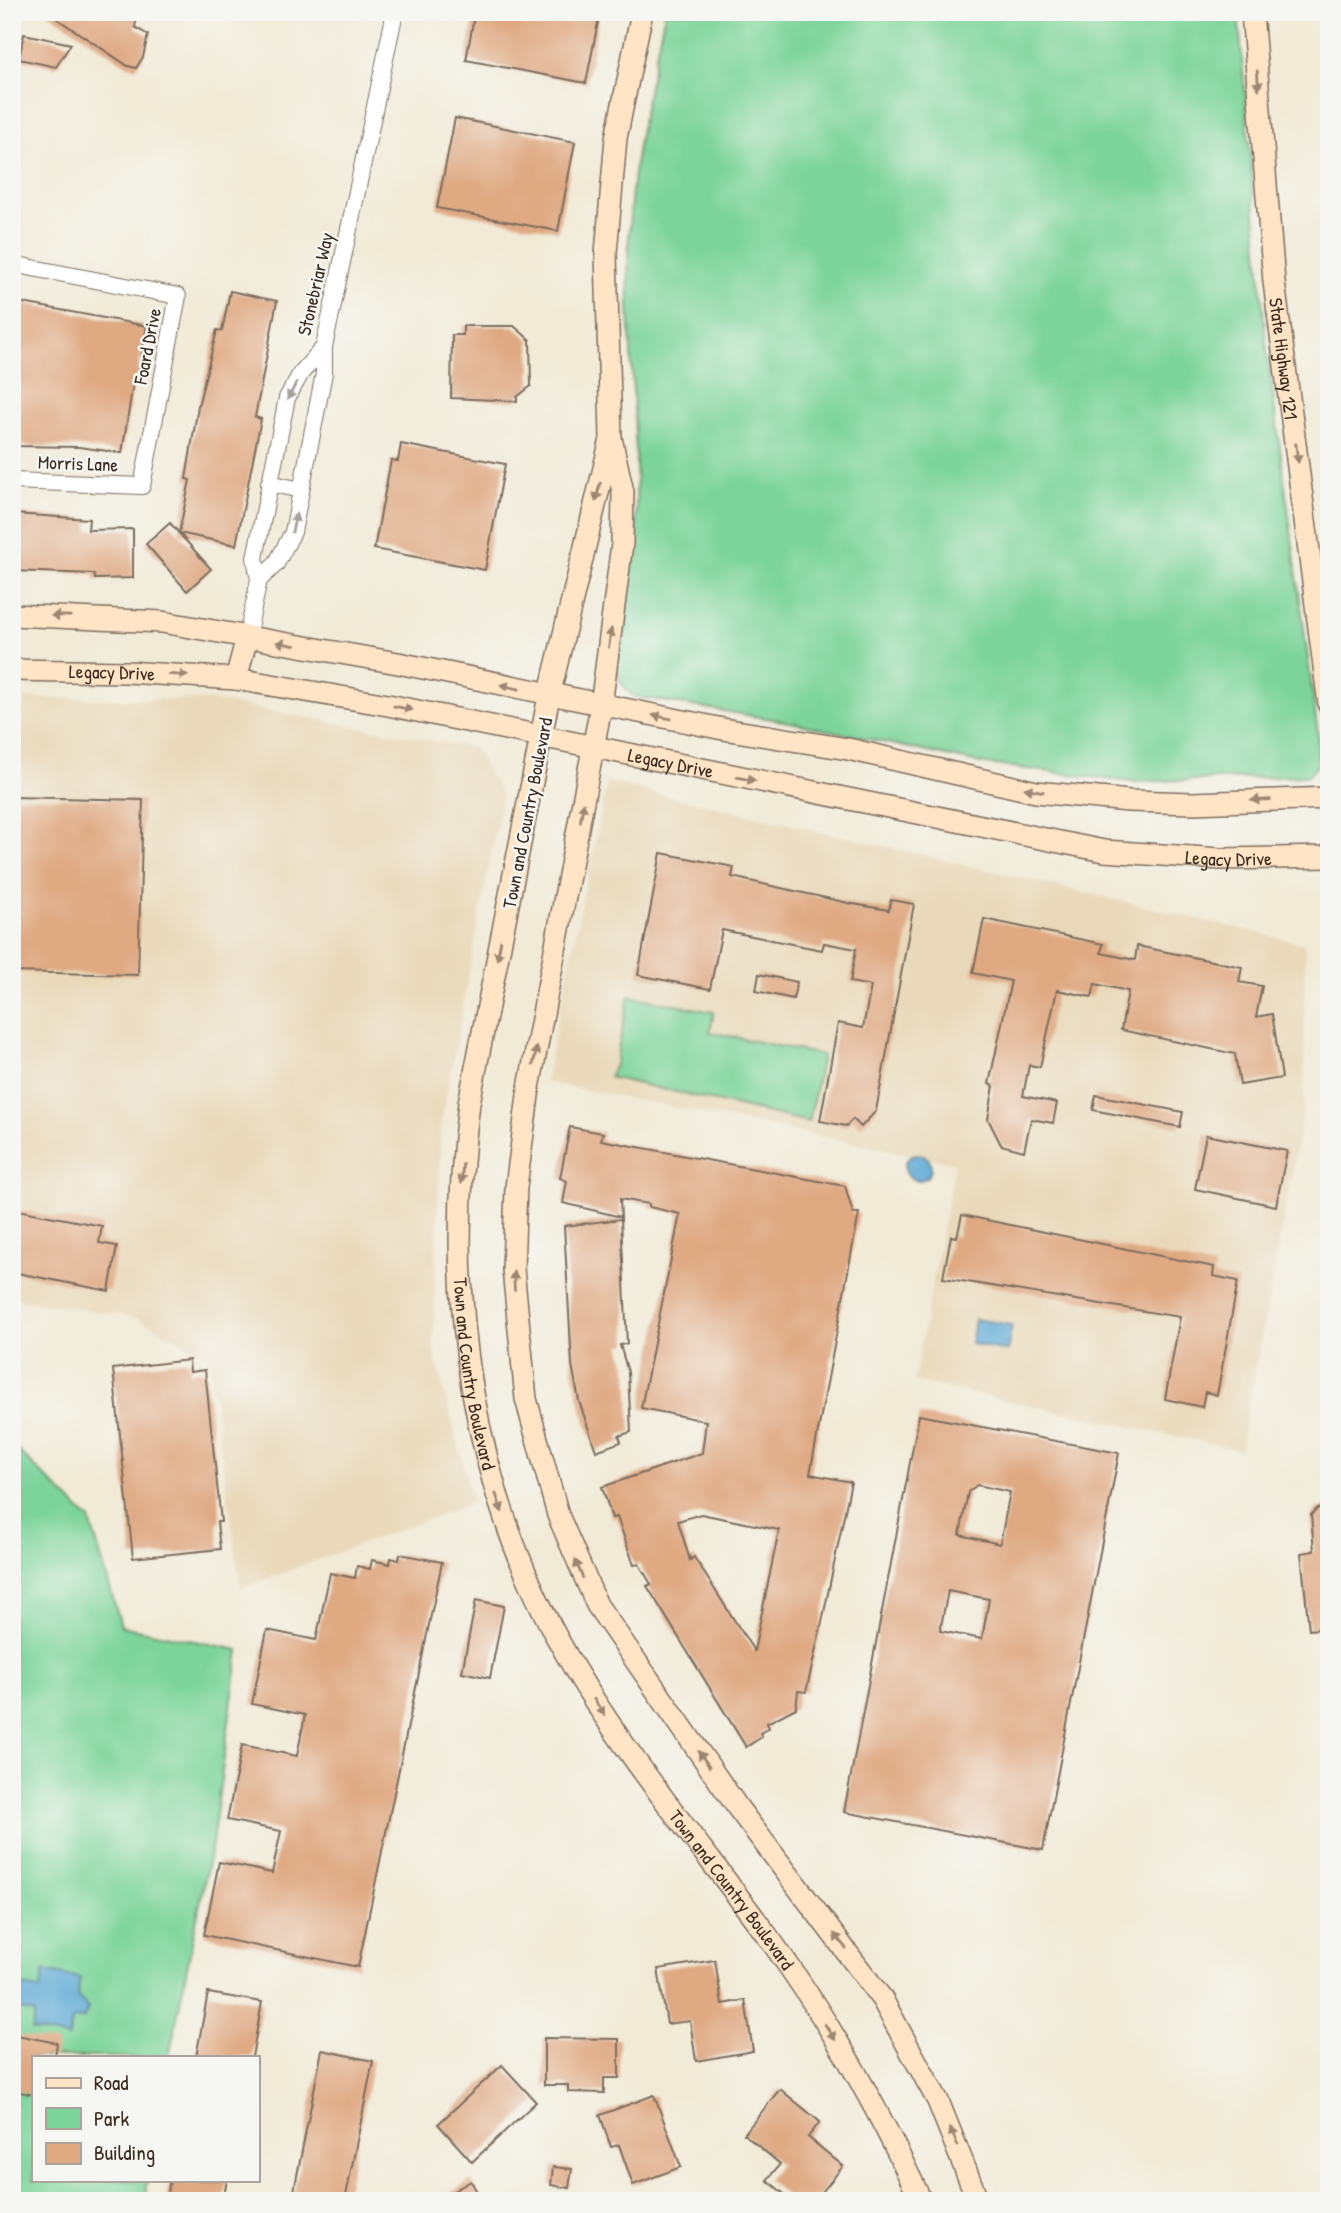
<svg xmlns="http://www.w3.org/2000/svg" width="1341" height="2213" font-family="'Patrick Hand',sans-serif">
	<style>
		.built { fill: #e9d9ba }
		.green { fill: #7bd49a; stroke: #5b7f5c; stroke-width: 2 }
		.water { fill: #5ca9d5; stroke: #4c6a7a; stroke-width: 2 }
		.building { fill: #dfa982; fill-rule: evenodd }
		.lines { fill: none; stroke-linecap: round; stroke-linejoin: round }
		.street-casing { stroke: #7b6d5f; stroke-width: 18 }
		.secondary-casing { stroke: #7b6d5f; stroke-width: 24 }
		.street { stroke: #fff; stroke-width: 16 }
		.secondary { stroke: #ffe4c6; stroke-width: 21 }
		.oneway { fill: #9d8772 }
		.oneway2 { fill: #a79f9a }
		.labels { text-anchor: middle; stroke-width: 5; stroke-linejoin: round; paint-order: stroke }
		.street-label { font-size: 19px; fill: #3b2a1e; stroke: #f6f6f2 }
	</style>
	<rect width="100%" height="100%" fill="#f6f6f2"/>
	<filter id="ink" filterUnits="userSpaceOnUse"><feTurbulence type="fractalNoise" baseFrequency=".0143" numOctaves="2"/><feDisplacementMap in="SourceGraphic" scale="14" xChannelSelector="R" yChannelSelector="G"/><feConvolveMatrix kernelMatrix="1 2 1 2 8 2 1 2 1" color-interpolation-filters="sRGB"/></filter>
	<filter id="wash" filterUnits="userSpaceOnUse"><feTurbulence type="fractalNoise" baseFrequency=".00686" numOctaves="4" result="noise"/><feDisplacementMap in="SourceGraphic" scale="28" xChannelSelector="R" yChannelSelector="G"/><feGaussianBlur stdDeviation="1.57" result="paint"/><feColorMatrix in="noise" values="0 0 0 0 0 0 0 0 0 0 0 0 0 0 0 0 0 1.4 0 .05"/><feComposite in="paint" operator="in"/></filter>
	<g filter="url(#wash)">
		<rect width="100%" height="100%" fill="#f1ead7"/>
		<!-- built -->
		<g class="built">
			<path d="M 12,698 L 209,700 L 474,748 L 502,795 L 441,1124 L 433,1349 L 473,1503 L 241,1588 L 208,1356 L 138,1318 L 12,1298 Z"/>
			<path d="M 607,782 L 1305,944 L 1304,1107 L 1240,1450 L 914,1381 L 955,1163 L 545,1082 Z"/>
		</g>
		<!-- green -->
		<g class="green">
			<path d="M 665,12 L 1238,12 L 1266,343 L 1318,735 L 1317,766 L 1308,776 L 1132,782 L 979,763 L 795,723 L 633,696 C 629,692 622,686 620,680 C 610,654 631,586 634,555 C 643,442 623,329 630,216 C 634,147 651,79 665,12 Z"/>
			<path d="M 629,996 L 714,1012 L 710,1032 L 822,1055 L 809,1122 L 609,1077 L 615,1065 Z"/>
			<path d="M 12,1445 L 90,1520 L 121,1626 L 239,1650 L 212,1843 L 169,2057 L 33,2057 L 33,2180 L 147,2180 L 144,2201 L 12,2201 Z"/>
		</g>
		<!-- water -->
		<g class="water">
			<circle cx="918" cy="1167" r="13"/>
			<path d="M 975,1319 L 1012,1325 L 1007,1351 L 971,1344 Z"/>
			<path d="M 44,1971 L 80,1978 L 77,1996 L 88,2008 L 84,2018 L 72,2020 L 69,2038 L 32,2030 L 35,2013 L 12,2008 L 12,1984 L 40,1989 Z"/>
		</g>
		<g id="blocks">
			<!-- building -->
			<g class="building">
				<path d="M 47,12 L 138,12 L 135,27 L 148,35 L 143,57 L 136,68 L 128,66 Z"/>
				<path d="M 475,12 L 600,12 L 586,83 L 466,60 Z"/>
				<path d="M 24,34 L 71,44 L 56,67 L 19,59 Z"/>
				<path d="M 455,118 L 575,142 L 558,231 L 437,208 Z"/>
				<path d="M 230,291 L 277,301 L 255,417 L 261,419 L 236,545 L 179,533 L 190,480 L 186,479 L 198,406 L 217,330 L 222,331 Z"/>
				<path d="M 12,301 L 147,326 L 137,378 L 134,377 L 122,453 L 79,447 L 12,446 Z"/>
				<path d="M 463,326 L 514,326 L 530,340 L 531,386 L 517,397 L 517,401 L 451,398 L 452,335 L 463,335 Z"/>
				<path d="M 401,444 L 505,464 L 485,570 L 374,549 L 391,460 L 398,461 Z"/>
				<path d="M 14,514 L 89,519 L 88,530 L 133,529 L 133,578 L 95,579 L 94,574 L 12,571 Z"/>
				<path d="M 170,523 L 211,569 L 187,591 L 146,544 Z"/>
				<path d="M 12,797 L 143,800 L 138,975 L 12,972 Z"/>
				<path d="M 661,853 L 734,867 L 732,877 L 853,904 L 889,910 L 891,900 L 914,904 L 876,1111 L 861,1127 L 853,1119 L 846,1126 L 820,1121 L 838,1023 L 863,1028 L 871,986 L 850,982 L 856,949 L 824,943 L 822,950 L 722,930 L 710,989 L 638,975 Z"/>
				<path d="M 984,919 L 1103,944 L 1101,953 L 1135,960 L 1137,946 L 1242,967 L 1239,982 L 1262,986 L 1256,1017 L 1272,1014 L 1282,1078 L 1240,1085 L 1235,1054 L 1121,1030 L 1128,991 L 1095,984 L 1092,997 L 1057,990 L 1040,1067 L 1029,1065 L 1023,1096 L 1057,1103 L 1053,1123 L 1031,1119 L 1024,1151 L 1001,1145 L 988,1119 L 994,1086 L 989,1084 L 1011,981 L 973,973 Z"/>
				<path d="M 759,974 L 797,982 L 793,999 L 756,991 Z"/>
				<path d="M 1096,1095 L 1183,1112 L 1180,1127 L 1093,1110 Z"/>
				<path d="M 570,1127 L 603,1133 L 601,1140 L 845,1186 L 853,1213 L 859,1213 L 810,1474 L 851,1482 L 821,1627 L 806,1692 L 798,1691 L 796,1708 L 767,1723 L 769,1728 L 760,1733 L 762,1737 L 746,1747 L 647,1586 L 651,1584 L 639,1564 L 634,1565 L 617,1517 L 612,1518 L 602,1487 L 702,1453 L 706,1421 L 641,1408 L 680,1214 L 649,1207 L 649,1204 L 620,1199 L 621,1217 L 563,1203 L 567,1181 L 560,1178 ZM 701,1514 L 779,1530 L 754,1651 L 694,1557 L 690,1560 L 678,1521 Z"/>
				<path d="M 1206,1135 L 1287,1151 L 1276,1206 L 1195,1189 Z"/>
				<path d="M 12,1209 L 102,1226 L 99,1243 L 117,1246 L 109,1291 L 12,1272 Z"/>
				<path d="M 962,1215 L 1214,1267 L 1213,1276 L 1238,1281 L 1217,1395 L 1205,1392 L 1202,1407 L 1165,1399 L 1180,1317 L 943,1278 L 951,1236 L 957,1237 Z"/>
				<path d="M 621,1219 L 627,1344 L 620,1345 L 628,1372 L 631,1432 L 619,1436 L 621,1442 L 596,1451 L 579,1401 L 572,1365 L 564,1226 Z"/>
				<path d="M 189,1360 L 190,1372 L 205,1370 L 221,1522 L 217,1522 L 220,1549 L 133,1558 L 113,1369 Z"/>
				<path d="M 919,1415 L 1119,1453 L 1043,1850 L 844,1812 ZM 977,1485 L 1010,1492 L 1000,1544 L 960,1535 L 968,1492 ZM 948,1591 L 989,1599 L 982,1639 L 940,1631 Z"/>
				<path d="M 1329,1507 L 1329,1628 L 1309,1630 L 1301,1553 L 1314,1551 L 1311,1515 L 1318,1508 Z"/>
				<path d="M 400,1554 L 442,1562 L 358,1967 L 204,1935 L 219,1862 L 272,1873 L 281,1831 L 227,1820 L 242,1745 L 297,1756 L 305,1715 L 252,1704 L 267,1630 L 316,1640 L 330,1573 L 355,1578 L 357,1566 L 370,1569 L 372,1560 L 390,1564 L 391,1558 L 399,1560 Z"/>
				<path d="M 476,1600 L 504,1606 L 490,1678 L 462,1672 Z"/>
				<path d="M 715,1960 L 722,2004 L 745,2000 L 753,2051 L 696,2061 L 690,2021 L 667,2024 L 658,1969 Z"/>
				<path d="M 208,1993 L 262,2002 L 252,2057 L 196,2057 Z"/>
				<path d="M 12,2034 L 57,2043 L 55,2057 L 33,2057 L 33,2095 L 12,2090 Z"/>
				<path d="M 544,2038 L 619,2039 L 619,2078 L 604,2078 L 604,2093 L 568,2092 L 568,2085 L 544,2085 Z"/>
				<path d="M 322,2050 L 373,2061 L 345,2201 L 292,2201 Z"/>
				<path d="M 502,2065 L 536,2102 L 472,2162 L 438,2124 Z"/>
				<path d="M 780,2089 L 820,2122 L 808,2137 L 843,2166 L 815,2201 L 793,2201 L 767,2180 L 780,2164 L 744,2134 Z"/>
				<path d="M 654,2095 L 681,2167 L 633,2185 L 619,2145 L 611,2147 L 600,2115 Z"/>
				<path d="M 553,2167 L 572,2169 L 569,2188 L 551,2185 Z"/>
				<path d="M 170,2180 L 227,2180 L 223,2201 L 166,2201 Z"/>
				<path d="M 471,2181 L 482,2201 L 436,2201 Z"/>
			</g>
		</g>
	</g>
	<g filter="url(#ink)">
		<use href="#blocks" fill-opacity="0" stroke="#7b6d5f" stroke-width="2"/>
		<g class="lines">
			<!-- street casing -->
			<g class="street-casing">
				<g id="street">
					<path d="M 12,264 L 178,296 L 142,486 L 12,481"/>
					<path d="M 269,483 L 301,490"/>
					<path d="M 259,580 L 276,564 L 293,532 L 324,373 L 324,347"/>
					<path d="M 247,637 L 259,580 L 255,558 L 287,398 L 301,373 L 324,347 L 395,12"/>
				</g>
			</g>
			<!-- secondary casing -->
			<g class="secondary-casing">
				<g id="secondary">
					<path d="M 642,12 L 616,138 L 606,253 L 611,438 L 623,492 L 622,544 L 601,706 L 529,1088 L 516,1187 L 513,1269 L 526,1399 L 558,1515 L 597,1605 L 738,1808 L 882,1999 L 938,2101 L 978,2201"/>
					<path id="s1" d="M 1252,12 L 1274,282 L 1329,705"/>
					<path id="s2" d="M 610,443 L 549,696 L 469,1103 C 444,1296 470,1491 570,1661 C 629,1762 706,1851 774,1945 C 831,2024 880,2112 921,2201"/>
					<path d="M 12,615 L 162,622 L 398,663 L 723,729 L 848,749 L 1036,792 L 1129,801 L 1193,803 L 1329,798"/>
					<path id="s3" d="M 12,670 L 127,672 L 236,679 L 388,705 L 1104,851 L 1220,859 L 1329,857"/>
					<path d="M 236,679 L 247,637"/>
				</g>
			</g>
			<!-- street -->
			<use href="#street" class="street"/>
			<!-- secondary -->
			<use href="#secondary" class="secondary"/>
		</g>
		<!-- one-way arrows -->
		<defs><path id="oneway-solid" d="M-6-.8H1V-3.2L6.5 0L1 3.2V.8H-6Z" transform="scale(1.75)"/></defs>
		<g class="oneway">
			<use href="#oneway-solid" transform="translate(1258 80) rotate(85)"/>
			<use href="#oneway-solid" transform="translate(1297 453) rotate(82)"/>
			<use href="#oneway-solid" transform="translate(598 492) rotate(104)"/>
			<use href="#oneway-solid" transform="translate(61 616) rotate(-179)"/>
			<use href="#oneway-solid" transform="translate(610 638) rotate(-82)"/>
			<use href="#oneway-solid" transform="translate(286 644) rotate(-170)"/>
			<use href="#oneway-solid" transform="translate(178 675) rotate(4)"/>
			<use href="#oneway-solid" transform="translate(510 687) rotate(-167)"/>
			<use href="#oneway-solid" transform="translate(403 708) rotate(12)"/>
			<use href="#oneway-solid" transform="translate(662 717) rotate(-169)"/>
			<use href="#oneway-solid" transform="translate(746 779) rotate(11)"/>
			<use href="#oneway-solid" transform="translate(1034 790) rotate(-170)"/>
			<use href="#oneway-solid" transform="translate(1261 800) rotate(178)"/>
			<use href="#oneway-solid" transform="translate(582 812) rotate(-80)"/>
			<use href="#oneway-solid" transform="translate(499 950) rotate(101)"/>
			<use href="#oneway-solid" transform="translate(535 1056) rotate(-79)"/>
			<use href="#oneway-solid" transform="translate(462 1174) rotate(94)"/>
			<use href="#oneway-solid" transform="translate(514 1281) rotate(-93)"/>
			<use href="#oneway-solid" transform="translate(499 1503) rotate(71)"/>
			<use href="#oneway-solid" transform="translate(579 1569) rotate(-113)"/>
			<use href="#oneway-solid" transform="translate(599 1707) rotate(57)"/>
			<use href="#oneway-solid" transform="translate(704 1759) rotate(-125)"/>
			<use href="#oneway-solid" transform="translate(840 1941) rotate(-129)"/>
			<use href="#oneway-solid" transform="translate(830 2032) rotate(57)"/>
			<use href="#oneway-solid" transform="translate(954 2137) rotate(-113)"/>
		</g>
		<g class="oneway2">
			<use href="#oneway-solid" transform="translate(292 391) rotate(117)"/>
			<use href="#oneway-solid" transform="translate(294 523) rotate(-77)"/>
		</g>
	</g>
	<g class="labels">
		<!-- street labels -->
		<g class="street-label">
			<text transform="translate(315 284) rotate(-77)" y="7">Stonebriar Way</text>
			<text transform="translate(147 346) rotate(-79)" y="7">Foard Drive</text>
			<text dy="7" stroke="none"><textPath href="#s1" startOffset="348">State Highway 121</textPath></text>
			<text transform="translate(78 463) rotate(2)" y="7">Morris Lane</text>
			<text dy="7" stroke="none"><textPath href="#s3" startOffset="100">Legacy Drive</textPath></text>
			<text dy="7" stroke="none"><textPath href="#s3" startOffset="667">Legacy Drive</textPath></text>
			<text transform="translate(527 813) rotate(-79)" y="7">Town and Country Boulevard</text>
			<text dy="7" stroke="none"><textPath href="#s3" startOffset="1234">Legacy Drive</textPath></text>
			<text dy="7" stroke="none"><textPath href="#s2" startOffset="947">Town and Country Boulevard</textPath></text>
			<text dy="7" stroke="none"><textPath href="#s2" startOffset="1533">Town and Country Boulevard</textPath></text>
		</g>
	</g>
	<!-- margin -->
	<rect width="1341" height="2213" fill="none" stroke="#f6f6f2" stroke-width="42"/>
	<!-- legend -->
	<rect x="32" y="2056" width="228" height="126" fill="#f6f6f2" stroke="#aba49d" stroke-width="2"/>
	<rect x="46" y="2078" width="35" height="10" fill="#ffe4c6" stroke="#aba49d" stroke-width="2"/>
	<text x="94" y="2090" font-size="21" fill="#3b2a1e">Road</text>
	<rect x="46" y="2108" width="35" height="21" fill="#7bd49a" stroke="#aba49d" stroke-width="2"/>
	<text x="94" y="2126" font-size="21" fill="#3b2a1e">Park</text>
	<rect x="46" y="2143" width="35" height="21" fill="#dfa982" stroke="#aba49d" stroke-width="2"/>
	<text x="94" y="2160" font-size="21" fill="#3b2a1e">Building</text>
</svg>
